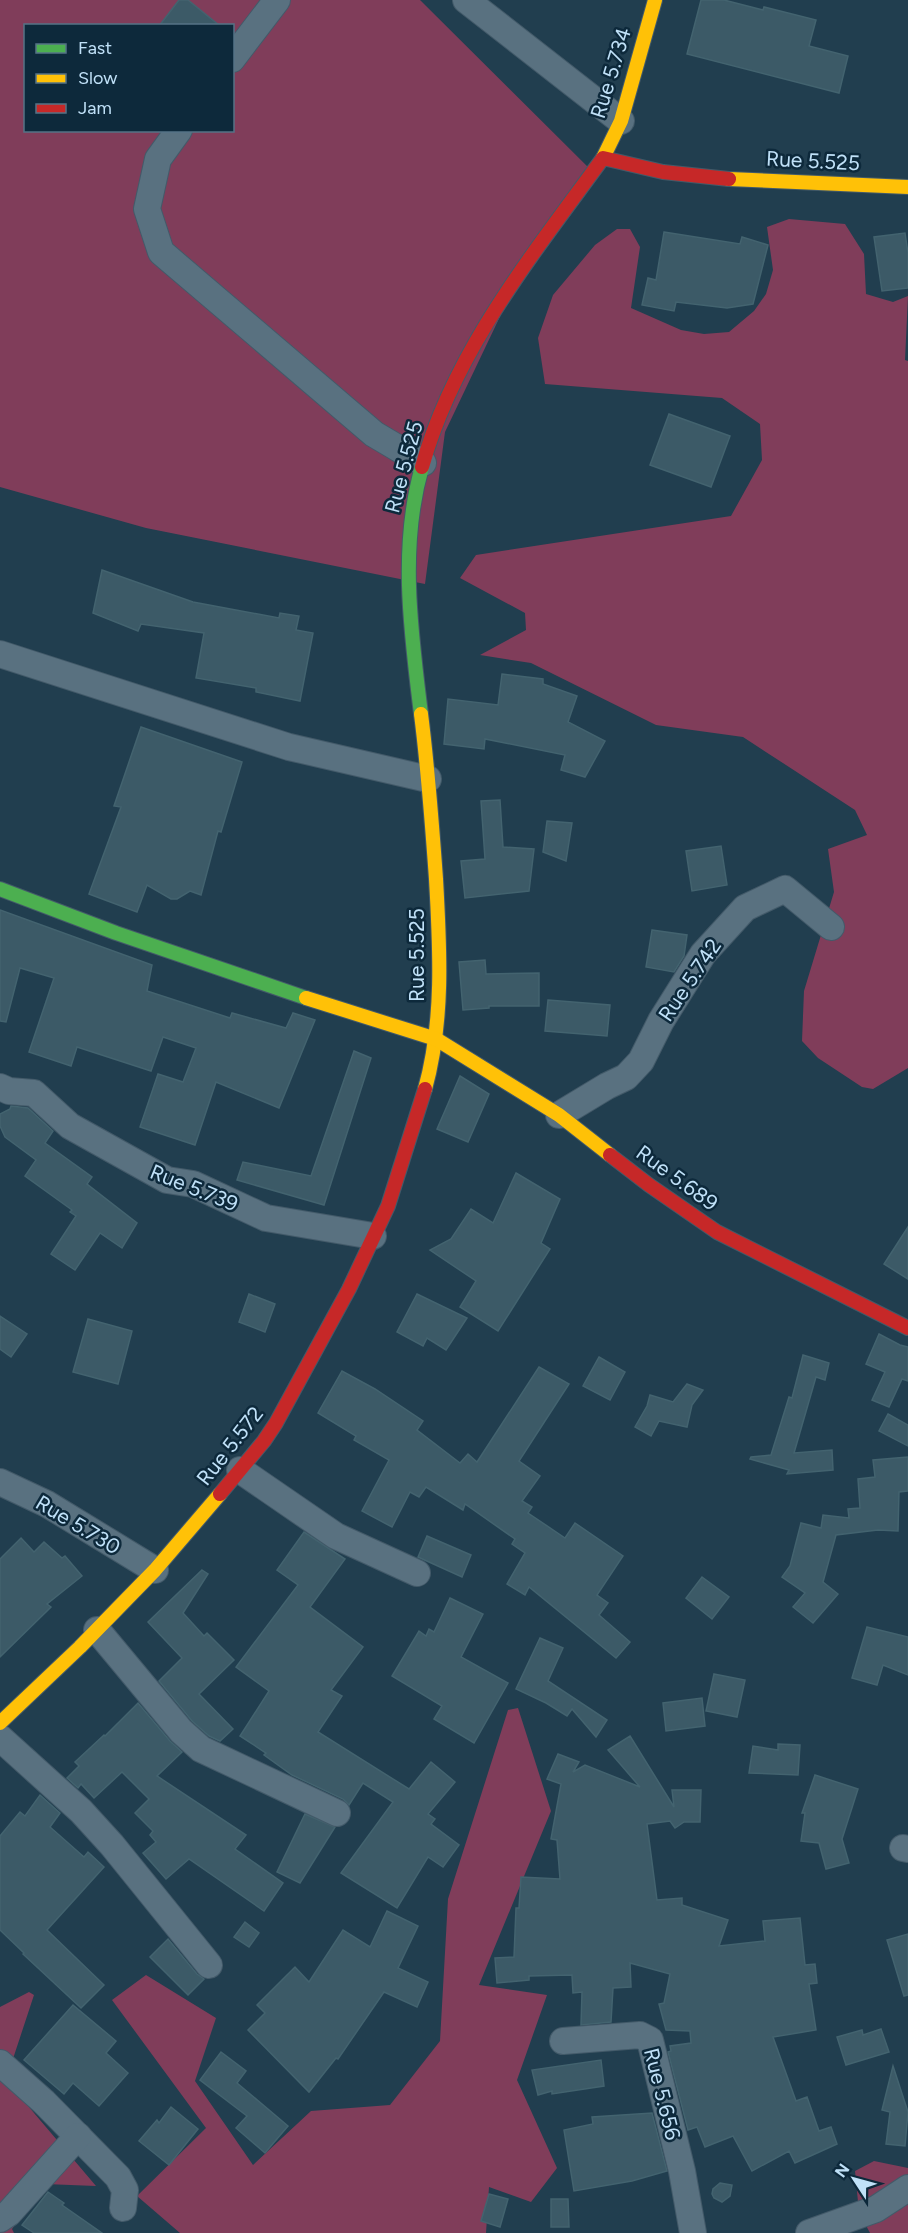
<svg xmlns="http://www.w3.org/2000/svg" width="908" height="2233" font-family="Figtree,sans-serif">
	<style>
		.green { fill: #803d5a; fill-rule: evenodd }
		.building { fill: #3c5a67; stroke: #43636f; stroke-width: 1.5 }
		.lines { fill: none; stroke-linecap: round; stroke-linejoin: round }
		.street-casing { stroke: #435a69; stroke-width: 28 }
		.fast-casing { stroke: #435a69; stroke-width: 16 }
		.slow-casing { stroke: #435a69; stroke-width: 16 }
		.jam-casing { stroke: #435a69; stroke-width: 16 }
		.street { stroke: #597180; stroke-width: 26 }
		.fast { stroke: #4caf50; stroke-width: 14 }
		.slow { stroke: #ffc107; stroke-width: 14 }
		.jam { stroke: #c62828; stroke-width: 14 }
		.labels { text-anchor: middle; stroke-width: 5; stroke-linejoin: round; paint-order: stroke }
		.street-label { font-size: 21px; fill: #c0e1f8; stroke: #0d293b }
	</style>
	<rect width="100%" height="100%" fill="#213e4f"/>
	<!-- green -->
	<g class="green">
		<path d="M 0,0 L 420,0 L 598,177 L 514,287 L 445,432 L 425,584 L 146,528 L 0,487 ZM 26,26 L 232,26 L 232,130 L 26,130 Z"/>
		<path d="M 789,219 L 845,224 L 864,254 L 866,294 L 893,302 L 908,296 L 905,360 L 908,361 L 908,1068 L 873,1089 L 862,1087 L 818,1058 L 802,1041 L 804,991 L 834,892 L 828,849 L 867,835 L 855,810 L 743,737 L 656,725 L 531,663 L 480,655 L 526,630 L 525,613 L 460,578 L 476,555 L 731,516 L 762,460 L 760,424 L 722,398 L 545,384 L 538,338 L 553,295 L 595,245 L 617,229 L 630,229 L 640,247 L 631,308 L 681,330 L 704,334 L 729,332 L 754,311 L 766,294 L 773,270 L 767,227 Z"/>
		<path d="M 518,1708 L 551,1811 L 479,1985 L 547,1995 L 517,2080 L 557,2168 L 531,2202 L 489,2187 L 486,2233 L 180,2233 L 137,2196 L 206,2128 L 112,2000 L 146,1975 L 216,2018 L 195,2081 L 253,2165 L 311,2111 L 390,2105 L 440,2041 L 448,1899 L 508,1710 Z"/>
		<path d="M 29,1992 L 34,1995 L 6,2080 L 96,2186 L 45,2184 L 12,2229 L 14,2233 L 0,2233 L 0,2007 Z"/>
		<path d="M 874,2161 L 908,2168 L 908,2233 L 870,2233 L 859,2212 L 855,2171 Z"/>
	</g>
	<!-- building -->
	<g class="building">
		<path d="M 179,0 L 188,0 L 220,26 L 159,26 Z"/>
		<path d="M 701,0 L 724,0 L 763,10 L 764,7 L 816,20 L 809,46 L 848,56 L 839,93 L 687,54 Z"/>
		<path d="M 664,232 L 740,244 L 742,237 L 768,245 L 753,304 L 727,308 L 676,302 L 674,311 L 642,305 L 648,278 L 656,280 Z"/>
		<path d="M 905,233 L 908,253 L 908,288 L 882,291 L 874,237 Z"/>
		<path d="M 669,414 L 730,436 L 711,487 L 650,465 Z"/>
		<path d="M 102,570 L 193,602 L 279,618 L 280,613 L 299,616 L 296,630 L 313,633 L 300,701 L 256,692 L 256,688 L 196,678 L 204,633 L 141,624 L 138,631 L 93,613 Z"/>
		<path d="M 502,674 L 543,679 L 543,684 L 577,696 L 568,722 L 605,741 L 585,777 L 561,770 L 565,755 L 485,739 L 484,749 L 444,744 L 448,699 L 498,705 Z"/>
		<path d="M 141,727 L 242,762 L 221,832 L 218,831 L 201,895 L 190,891 L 177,899 L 171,899 L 147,885 L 137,912 L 89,894 L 121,807 L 114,806 Z"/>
		<path d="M 500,800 L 503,847 L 534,849 L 529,891 L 465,898 L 461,861 L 485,859 L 481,801 Z"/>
		<path d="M 547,821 L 572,823 L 566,861 L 543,852 Z"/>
		<path d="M 721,846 L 727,885 L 692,891 L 686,851 Z"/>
		<path d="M 0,910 L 152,965 L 147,991 L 230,1018 L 232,1013 L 286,1028 L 293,1013 L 315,1020 L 279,1108 L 216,1082 L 195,1145 L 140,1127 L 158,1074 L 183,1082 L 196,1048 L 163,1037 L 151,1071 L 77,1047 L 71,1066 L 29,1052 L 54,978 L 20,968 L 6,1022 L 0,1021 Z"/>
		<path d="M 652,930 L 687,935 L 684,956 L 674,972 L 646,967 Z"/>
		<path d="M 485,960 L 486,974 L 539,973 L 539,1006 L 489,1006 L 489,1008 L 463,1010 L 459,962 Z"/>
		<path d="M 548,1000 L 610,1005 L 607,1036 L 545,1031 Z"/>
		<path d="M 354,1051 L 371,1058 L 324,1205 L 237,1180 L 243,1162 L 311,1176 Z"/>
		<path d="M 460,1076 L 489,1094 L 468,1142 L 437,1129 Z"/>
		<path d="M 11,1106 L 28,1108 L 53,1131 L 45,1143 L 92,1177 L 87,1184 L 137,1223 L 122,1248 L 100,1233 L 75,1270 L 51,1254 L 76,1216 L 70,1212 L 72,1210 L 25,1176 L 36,1160 L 5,1137 L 0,1126 L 0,1114 L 10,1109 Z"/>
		<path d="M 516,1173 L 560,1199 L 541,1243 L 550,1249 L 498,1331 L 460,1307 L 476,1281 L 430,1250 L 451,1239 L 471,1209 L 493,1223 Z"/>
		<path d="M 908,1227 L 908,1279 L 884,1264 Z"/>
		<path d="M 249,1294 L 275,1304 L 265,1332 L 239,1322 Z"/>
		<path d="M 417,1294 L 467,1318 L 446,1350 L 427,1338 L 423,1346 L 397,1332 Z"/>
		<path d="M 0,1316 L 27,1334 L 11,1357 L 0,1349 Z"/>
		<path d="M 88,1319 L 132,1331 L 118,1384 L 73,1372 Z"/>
		<path d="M 879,1334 L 900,1345 L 908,1347 L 908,1381 L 902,1379 L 889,1407 L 872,1400 L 885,1372 L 866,1364 Z"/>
		<path d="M 803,1355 L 829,1363 L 825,1380 L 816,1377 L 794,1453 L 832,1450 L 833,1470 L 787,1474 L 789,1470 L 750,1459 L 751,1457 L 771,1455 L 789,1397 L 792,1398 Z"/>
		<path d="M 599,1357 L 625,1372 L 610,1400 L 583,1386 Z"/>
		<path d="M 539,1367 L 569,1384 L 519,1461 L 540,1476 L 522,1501 L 532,1507 L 528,1513 L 565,1538 L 575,1523 L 623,1556 L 597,1595 L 608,1603 L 599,1615 L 630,1642 L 616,1658 L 529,1587 L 525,1595 L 507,1584 L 525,1553 L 512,1544 L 515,1539 L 465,1504 L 463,1510 L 426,1487 L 419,1497 L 410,1492 L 392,1527 L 362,1511 L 389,1460 L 354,1440 L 356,1436 L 318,1413 L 342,1371 L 375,1389 L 423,1421 L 417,1430 L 460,1463 L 468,1454 L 477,1462 Z"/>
		<path d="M 687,1384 L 703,1390 L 692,1405 L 687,1427 L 659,1421 L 651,1436 L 635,1427 L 647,1406 L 650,1395 L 673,1402 Z"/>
		<path d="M 888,1414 L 908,1425 L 908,1446 L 879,1431 Z"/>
		<path d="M 908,1457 L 908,1491 L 899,1492 L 898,1531 L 878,1530 L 836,1535 L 823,1582 L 838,1594 L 813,1623 L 793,1607 L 805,1593 L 782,1577 L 790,1566 L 801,1523 L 821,1528 L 823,1515 L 849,1518 L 848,1509 L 860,1508 L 858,1479 L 875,1477 L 873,1460 Z"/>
		<path d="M 304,1532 L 345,1559 L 310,1607 L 363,1647 L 331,1690 L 342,1696 L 318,1732 L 409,1789 L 431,1762 L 455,1782 L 428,1814 L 435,1819 L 431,1824 L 459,1845 L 443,1867 L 428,1857 L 397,1908 L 341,1873 L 393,1802 L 363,1783 L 349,1805 L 343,1799 L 292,1775 L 264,1755 L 266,1753 L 240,1736 L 269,1691 L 236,1667 L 298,1585 L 277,1570 Z"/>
		<path d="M 427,1536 L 471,1555 L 462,1577 L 418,1557 Z"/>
		<path d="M 21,1538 L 34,1552 L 44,1542 L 62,1558 L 65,1556 L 82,1576 L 47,1604 L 51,1607 L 0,1657 L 0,1559 Z"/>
		<path d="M 202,1570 L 208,1574 L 183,1613 L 204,1636 L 207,1633 L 234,1660 L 199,1694 L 233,1729 L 220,1741 L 209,1736 L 192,1721 L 159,1681 L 182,1658 L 148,1622 Z"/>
		<path d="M 702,1577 L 729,1597 L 712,1619 L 686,1598 Z"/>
		<path d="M 450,1598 L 483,1614 L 461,1657 L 508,1683 L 474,1743 L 434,1719 L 442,1706 L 392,1676 L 419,1631 L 426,1636 L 429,1629 L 434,1632 Z"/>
		<path d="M 867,1627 L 908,1637 L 908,1675 L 883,1665 L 877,1685 L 852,1678 Z"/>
		<path d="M 540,1638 L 563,1648 L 548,1681 L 607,1720 L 596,1737 L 572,1709 L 567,1716 L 546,1703 L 516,1689 Z"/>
		<path d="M 714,1674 L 745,1680 L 737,1717 L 706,1711 Z"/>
		<path d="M 702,1698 L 705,1726 L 666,1731 L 663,1703 Z"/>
		<path d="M 138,1703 L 170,1741 L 182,1752 L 157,1776 L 246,1835 L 235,1849 L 283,1883 L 264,1911 L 189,1859 L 166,1879 L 143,1853 L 156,1842 L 150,1835 L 153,1831 L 135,1813 L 149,1799 L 122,1772 L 94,1798 L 81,1784 L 78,1788 L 67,1778 L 79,1766 L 75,1762 L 104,1735 L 105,1736 Z"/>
		<path d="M 630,1736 L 674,1807 L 672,1790 L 701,1790 L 700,1822 L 684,1822 L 675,1828 L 670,1821 L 647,1824 L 657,1900 L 682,1898 L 682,1905 L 728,1920 L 719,1946 L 765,1941 L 763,1921 L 800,1918 L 805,1965 L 815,1964 L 817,1983 L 809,1984 L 816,2030 L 773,2037 L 796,2101 L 807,2097 L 819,2131 L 831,2127 L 837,2144 L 795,2163 L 789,2151 L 752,2171 L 733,2136 L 705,2147 L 697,2127 L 688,2130 L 668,2052 L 671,2051 L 670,2046 L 691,2043 L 690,2031 L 666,2030 L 659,2004 L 664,2003 L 670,1974 L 630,1963 L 631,1987 L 613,1988 L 611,2022 L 581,2025 L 582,1992 L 573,1993 L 572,1975 L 529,1976 L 529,1980 L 497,1983 L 495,1958 L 514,1957 L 516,1908 L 519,1908 L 521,1877 L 560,1879 L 557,1840 L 551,1839 L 561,1784 L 547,1779 L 558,1754 L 579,1762 L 573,1772 L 585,1765 L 640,1787 L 608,1750 Z"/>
		<path d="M 778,1744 L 800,1745 L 798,1775 L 749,1773 L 753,1746 L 778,1750 Z"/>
		<path d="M 815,1775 L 858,1789 L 842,1839 L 849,1863 L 826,1869 L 819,1843 L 801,1841 L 805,1813 L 802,1813 Z"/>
		<path d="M 40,1795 L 60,1813 L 50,1827 L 84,1857 L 88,1852 L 104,1867 L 47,1930 L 104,1985 L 81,2008 L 23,1954 L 24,1953 L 0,1930 L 0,1836 L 20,1812 L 25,1816 Z"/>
		<path d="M 305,1814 L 335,1827 L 300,1883 L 277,1872 Z"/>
		<path d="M 387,1911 L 418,1926 L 398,1968 L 428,1982 L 417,2007 L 384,1992 L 338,2059 L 336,2058 L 309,2092 L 248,2030 L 265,2013 L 257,2005 L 295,1967 L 309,1982 L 343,1930 L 370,1947 Z"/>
		<path d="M 245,1922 L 259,1933 L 249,1947 L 234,1937 Z"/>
		<path d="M 908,1934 L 908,1995 L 904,1996 L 887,1940 Z"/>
		<path d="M 168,1939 L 197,1974 L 204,1979 L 188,1995 L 150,1957 Z"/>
		<path d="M 73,2005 L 116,2041 L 106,2053 L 128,2073 L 99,2106 L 73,2083 L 64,2094 L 24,2060 Z"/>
		<path d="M 881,2029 L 889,2052 L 846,2065 L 837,2037 L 862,2030 L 863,2035 Z"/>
		<path d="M 221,2052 L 246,2071 L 237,2083 L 288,2126 L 265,2153 L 236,2128 L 247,2116 L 200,2080 Z"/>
		<path d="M 601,2060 L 604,2086 L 552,2094 L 552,2091 L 538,2095 L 532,2070 Z"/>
		<path d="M 893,2066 L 908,2112 L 905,2146 L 886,2144 L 890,2112 L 882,2110 Z"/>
		<path d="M 171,2107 L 198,2129 L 169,2165 L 139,2141 L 157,2120 L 159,2123 Z"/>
		<path d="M 652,2113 L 667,2171 L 632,2181 L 574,2191 L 564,2130 L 593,2124 L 592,2117 Z"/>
		<path d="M 720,2183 L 732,2185 L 730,2196 L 722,2202 L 714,2198 L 712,2194 L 713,2189 Z"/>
		<path d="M 48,2192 L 64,2203 L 62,2205 L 102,2233 L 34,2233 L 22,2225 Z"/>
		<path d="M 489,2194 L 508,2199 L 500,2227 L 481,2221 Z"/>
		<path d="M 551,2199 L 568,2199 L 569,2227 L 551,2227 Z"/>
	</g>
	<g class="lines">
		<!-- street casing -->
		<g class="street-casing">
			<g id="street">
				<path d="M 466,0 L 621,121"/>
				<path d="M 232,59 L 277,0"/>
				<path d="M 179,130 L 158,159 L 147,209 L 161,252 L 374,434 L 423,463"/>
				<path d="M 0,654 L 289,747 L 428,779"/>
				<path d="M 0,1087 L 9,1091 L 34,1093 L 70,1126 L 167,1180 L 193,1184 L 266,1218 L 373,1236"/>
				<path d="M 559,1115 L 607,1086 L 626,1077 L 641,1061 L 661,1021 L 703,954 L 745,908 L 785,889 L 831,927"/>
				<path d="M 240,1470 L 336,1536 L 417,1573"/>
				<path d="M 0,1482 L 47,1504 L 155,1570"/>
				<path d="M 97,1630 L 181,1731 L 201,1749 L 337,1813"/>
				<path d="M 0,1738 L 81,1811 L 112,1845 L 209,1965"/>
				<path d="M 903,1848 L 908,1849"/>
				<path d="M 563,2041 L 640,2035 L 650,2040 L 682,2171 L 693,2233"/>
				<path d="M 0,2063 L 44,2102 L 118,2177 L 125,2190 L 123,2208"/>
				<path d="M 0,2219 L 9,2213 L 78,2136"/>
				<path d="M 809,2233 L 876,2209 L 908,2188"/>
			</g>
		</g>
		<!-- fast casing -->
		<g class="fast-casing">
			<g id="fast">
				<path d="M 421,714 C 411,633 399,547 422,467"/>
				<path d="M 0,889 L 116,933 L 306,998"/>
			</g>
		</g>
		<!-- slow casing -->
		<g class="slow-casing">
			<g id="slow">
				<path d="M 603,158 L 621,121 L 655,0"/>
				<path d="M 729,179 L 908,187"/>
				<path d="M 421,714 C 428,769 432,823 436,879 C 440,949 444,1021 425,1089"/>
				<path d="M 306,998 L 436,1039 L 559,1115 L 610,1155"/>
				<path d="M 0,1723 L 80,1647 L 155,1570 L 220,1494"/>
			</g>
		</g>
		<!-- jam casing -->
		<g class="jam-casing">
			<g id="jam">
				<path d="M 422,467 C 454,351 533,254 603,158 L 663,172 L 729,179"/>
				<path d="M 610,1155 L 649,1185 L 717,1232 L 908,1328"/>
				<path d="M 220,1494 L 264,1441 L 276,1423 L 349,1289 L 388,1206 L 425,1089"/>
			</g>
		</g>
		<!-- street -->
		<use href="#street" class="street"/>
		<!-- fast -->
		<use href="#fast" class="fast"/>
		<!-- slow -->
		<use href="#slow" class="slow"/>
		<!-- jam -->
		<use href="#jam" class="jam"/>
	</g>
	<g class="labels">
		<!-- street labels -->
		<g class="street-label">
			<text transform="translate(611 73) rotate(-73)" y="7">Rue 5.734</text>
			<text transform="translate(813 161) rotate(3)" y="7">Rue 5.525</text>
			<text transform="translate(404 467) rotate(-75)" y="7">Rue 5.525</text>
			<text transform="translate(417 955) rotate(-90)" y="7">Rue 5.525</text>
			<text transform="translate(690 980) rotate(-56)" y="7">Rue 5.742</text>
			<text transform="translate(677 1178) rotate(36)" y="7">Rue 5.689</text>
			<text transform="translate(194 1188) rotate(22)" y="7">Rue 5.739</text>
			<text transform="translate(230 1446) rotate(-52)" y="7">Rue 5.572</text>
			<text transform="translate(78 1525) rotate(31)" y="7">Rue 5.730</text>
			<text transform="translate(662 2094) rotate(76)" y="7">Rue 5.656</text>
		</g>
	</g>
	<!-- legend -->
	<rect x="24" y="24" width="210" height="108" fill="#0d293b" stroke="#557387" stroke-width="1.5"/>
	<rect x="36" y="44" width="30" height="9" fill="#4caf50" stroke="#557387" stroke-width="1.5"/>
	<text x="78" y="54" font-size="18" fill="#c0e1f8">Fast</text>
	<rect x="36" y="74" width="30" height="9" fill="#ffc107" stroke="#557387" stroke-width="1.5"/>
	<text x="78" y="84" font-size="18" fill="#c0e1f8">Slow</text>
	<rect x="36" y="104" width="30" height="9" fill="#c62828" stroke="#557387" stroke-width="1.5"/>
	<text x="78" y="114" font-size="18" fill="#c0e1f8">Jam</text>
	<!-- north arrow -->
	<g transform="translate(854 2179) rotate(306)" stroke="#0d293b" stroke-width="4.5" paint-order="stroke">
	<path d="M0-4.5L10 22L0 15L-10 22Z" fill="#c0e1f8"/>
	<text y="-9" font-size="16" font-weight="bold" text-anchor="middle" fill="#c0e1f8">N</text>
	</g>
</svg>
